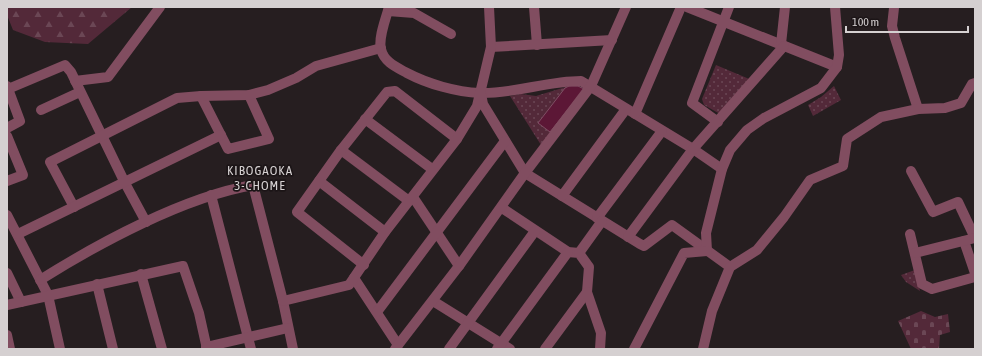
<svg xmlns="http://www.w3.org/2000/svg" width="982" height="356" font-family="'Asap Condensed',sans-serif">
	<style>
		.grass { fill: url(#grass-dots) }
		.forest { fill: url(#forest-firs) }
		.cemetery { fill: url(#cemetery-stones) }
		.water { fill: #5c1736; stroke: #804e64 }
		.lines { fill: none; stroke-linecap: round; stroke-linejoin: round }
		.minor { stroke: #814d60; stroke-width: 10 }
		.tertiary { stroke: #814d60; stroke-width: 10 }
		.labels { text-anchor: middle; stroke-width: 3.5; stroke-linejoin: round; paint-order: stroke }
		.neighbourhood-label { font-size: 13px; letter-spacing: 1px; fill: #d5d0d1; stroke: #1c1517 }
	</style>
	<defs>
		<pattern id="grass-dots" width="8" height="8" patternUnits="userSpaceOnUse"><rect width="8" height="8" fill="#532939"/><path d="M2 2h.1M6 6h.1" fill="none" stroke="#6b4755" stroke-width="1.8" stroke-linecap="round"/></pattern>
		<pattern id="forest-firs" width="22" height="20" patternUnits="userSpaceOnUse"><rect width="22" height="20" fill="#532939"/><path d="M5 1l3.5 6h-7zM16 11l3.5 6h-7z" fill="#6b4755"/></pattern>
		<pattern id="cemetery-stones" width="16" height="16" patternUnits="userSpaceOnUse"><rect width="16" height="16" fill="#532939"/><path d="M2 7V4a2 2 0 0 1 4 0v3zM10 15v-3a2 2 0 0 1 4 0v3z" fill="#6b4755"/></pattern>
	</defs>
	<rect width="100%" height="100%" fill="#261e20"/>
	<!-- grass -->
	<g class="grass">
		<path d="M 716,65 L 754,81 L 720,114 L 704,105 L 702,99 Z"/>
		<path d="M 569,86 L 578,86 L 585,89 L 541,145 L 510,96 L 521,94 L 536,96 Z"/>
		<path d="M 834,86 L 841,100 L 813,116 L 808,105 L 821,97 Z"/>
		<path d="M 915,270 L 920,291 L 906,282 L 901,275 Z"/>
	</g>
	<!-- forest -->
	<path class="forest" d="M 7,7 L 132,7 L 88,44 L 45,42 L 13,30 L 7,15 Z"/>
	<!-- cemetery -->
	<path class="cemetery" d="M 921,311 L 935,317 L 948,314 L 950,332 L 940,335 L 939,349 L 911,349 L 898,321 Z"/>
	<!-- water -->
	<path class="water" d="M 569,86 L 578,86 L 584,89 L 550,132 L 538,123 L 565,88 Z"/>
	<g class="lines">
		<!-- minor -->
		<g class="minor">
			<path d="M 389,7 C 386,18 378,38 381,49 C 384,62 396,67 407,73 C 428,84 456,92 480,93 C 514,94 547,81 581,81 L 693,149 L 722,169"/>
			<path d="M 534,7 L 537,45"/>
			<path d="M 687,7 L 837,67"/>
			<path d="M 894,8 L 892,26 L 895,38 L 918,109"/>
			<path d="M 388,11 L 414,13 L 451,34"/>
			<path d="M 781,44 L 785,7"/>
			<path d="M 491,47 L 612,40"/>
			<path d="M 75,81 L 108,77 L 160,7"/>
			<path d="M 7,86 L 20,121 L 7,128"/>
			<path d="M 8,89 L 65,65 L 71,72 L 125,183 L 146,222"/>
			<path d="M 481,94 L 483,104 L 525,173 L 640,244 L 644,246 L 672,225 L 730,267"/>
			<path d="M 201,96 L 228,149 L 269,139 L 249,95"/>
			<path d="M 41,110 L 80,92"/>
			<path d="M 635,114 L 681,7"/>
			<path d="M 365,119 L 432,169"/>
			<path d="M 718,122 L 692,103 L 729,7"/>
			<path d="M 7,136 L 23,175 L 7,181"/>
			<path d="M 341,150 L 409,201"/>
			<path d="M 911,171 L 933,212 L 958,202 L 975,238"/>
			<path d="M 319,181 L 385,232"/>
			<path d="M 211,195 L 251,349"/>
			<path d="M 562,196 L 626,109"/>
			<path d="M 413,197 L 459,266"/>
			<path d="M 74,207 L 50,162 L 177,98 L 201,96 L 249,95 L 268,90 L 296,78 L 316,66 L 381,48"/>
			<path d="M 502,208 L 568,252 L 579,253 L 589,267 L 587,292 L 601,333 L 600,349"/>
			<path d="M 7,215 L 48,295 L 60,349"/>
			<path d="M 597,218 L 662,131"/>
			<path d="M 18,234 L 221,135"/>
			<path d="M 910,234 L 922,284 L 932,289 L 975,277"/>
			<path d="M 628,237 L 693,149 L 784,46"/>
			<path d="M 964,241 L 975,273"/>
			<path d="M 707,251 L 706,233 L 722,169 L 730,150 L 747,130 L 764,118 L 821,88 L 837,67 L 839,55 L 835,7"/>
			<path d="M 579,253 L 602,221"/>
			<path d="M 915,253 L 975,238"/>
			<path d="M 364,265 L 297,212 L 341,150 L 387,92 L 395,91 L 457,139"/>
			<path d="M 7,273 L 21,302"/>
			<path d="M 141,274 L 162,349"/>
			<path d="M 354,278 L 398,345"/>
			<path d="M 40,280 C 99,243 184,197 253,185 L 283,301 L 293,349"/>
			<path d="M 97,284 L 113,349"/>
			<path d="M 283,301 L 349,285 L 385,232 L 457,139 L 477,106 L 491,47 L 489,7"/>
			<path d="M 433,301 L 510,349"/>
			<path d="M 7,305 L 183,266 L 199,313 L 207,349"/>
			<path d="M 377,312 L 505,141"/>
			<path d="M 7,335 L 10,349"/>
			<path d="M 206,347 L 288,328"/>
			<path d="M 449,349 L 535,231"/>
			<path d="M 497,349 L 568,252"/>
			<path d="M 545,349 L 587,292"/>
			<path d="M 634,349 L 684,253 L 707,251"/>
			<path d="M 703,349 L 712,311 L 730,267 L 757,250 L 784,217 L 810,180 L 843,166 L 847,139 L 881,117 L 918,109 L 945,108 L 961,103 L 972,84 L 975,83"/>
		</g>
		<!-- tertiary -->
		<path class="tertiary" d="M 395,349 L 459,266 L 525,173 L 591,86 L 626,7"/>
	</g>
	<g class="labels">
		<!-- neighbourhood labels -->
		<g class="neighbourhood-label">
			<text x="260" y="175">KIBOGAOKA<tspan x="260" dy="15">3-CHOME</tspan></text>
		</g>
	</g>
	<!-- border -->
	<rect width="982" height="356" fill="none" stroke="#d5d0d1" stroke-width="16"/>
	<!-- scale -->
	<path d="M846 26v6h122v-6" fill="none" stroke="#d5d0d1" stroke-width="2"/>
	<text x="852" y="26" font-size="12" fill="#d5d0d1" stroke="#1c1517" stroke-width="3" paint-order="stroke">100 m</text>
</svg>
